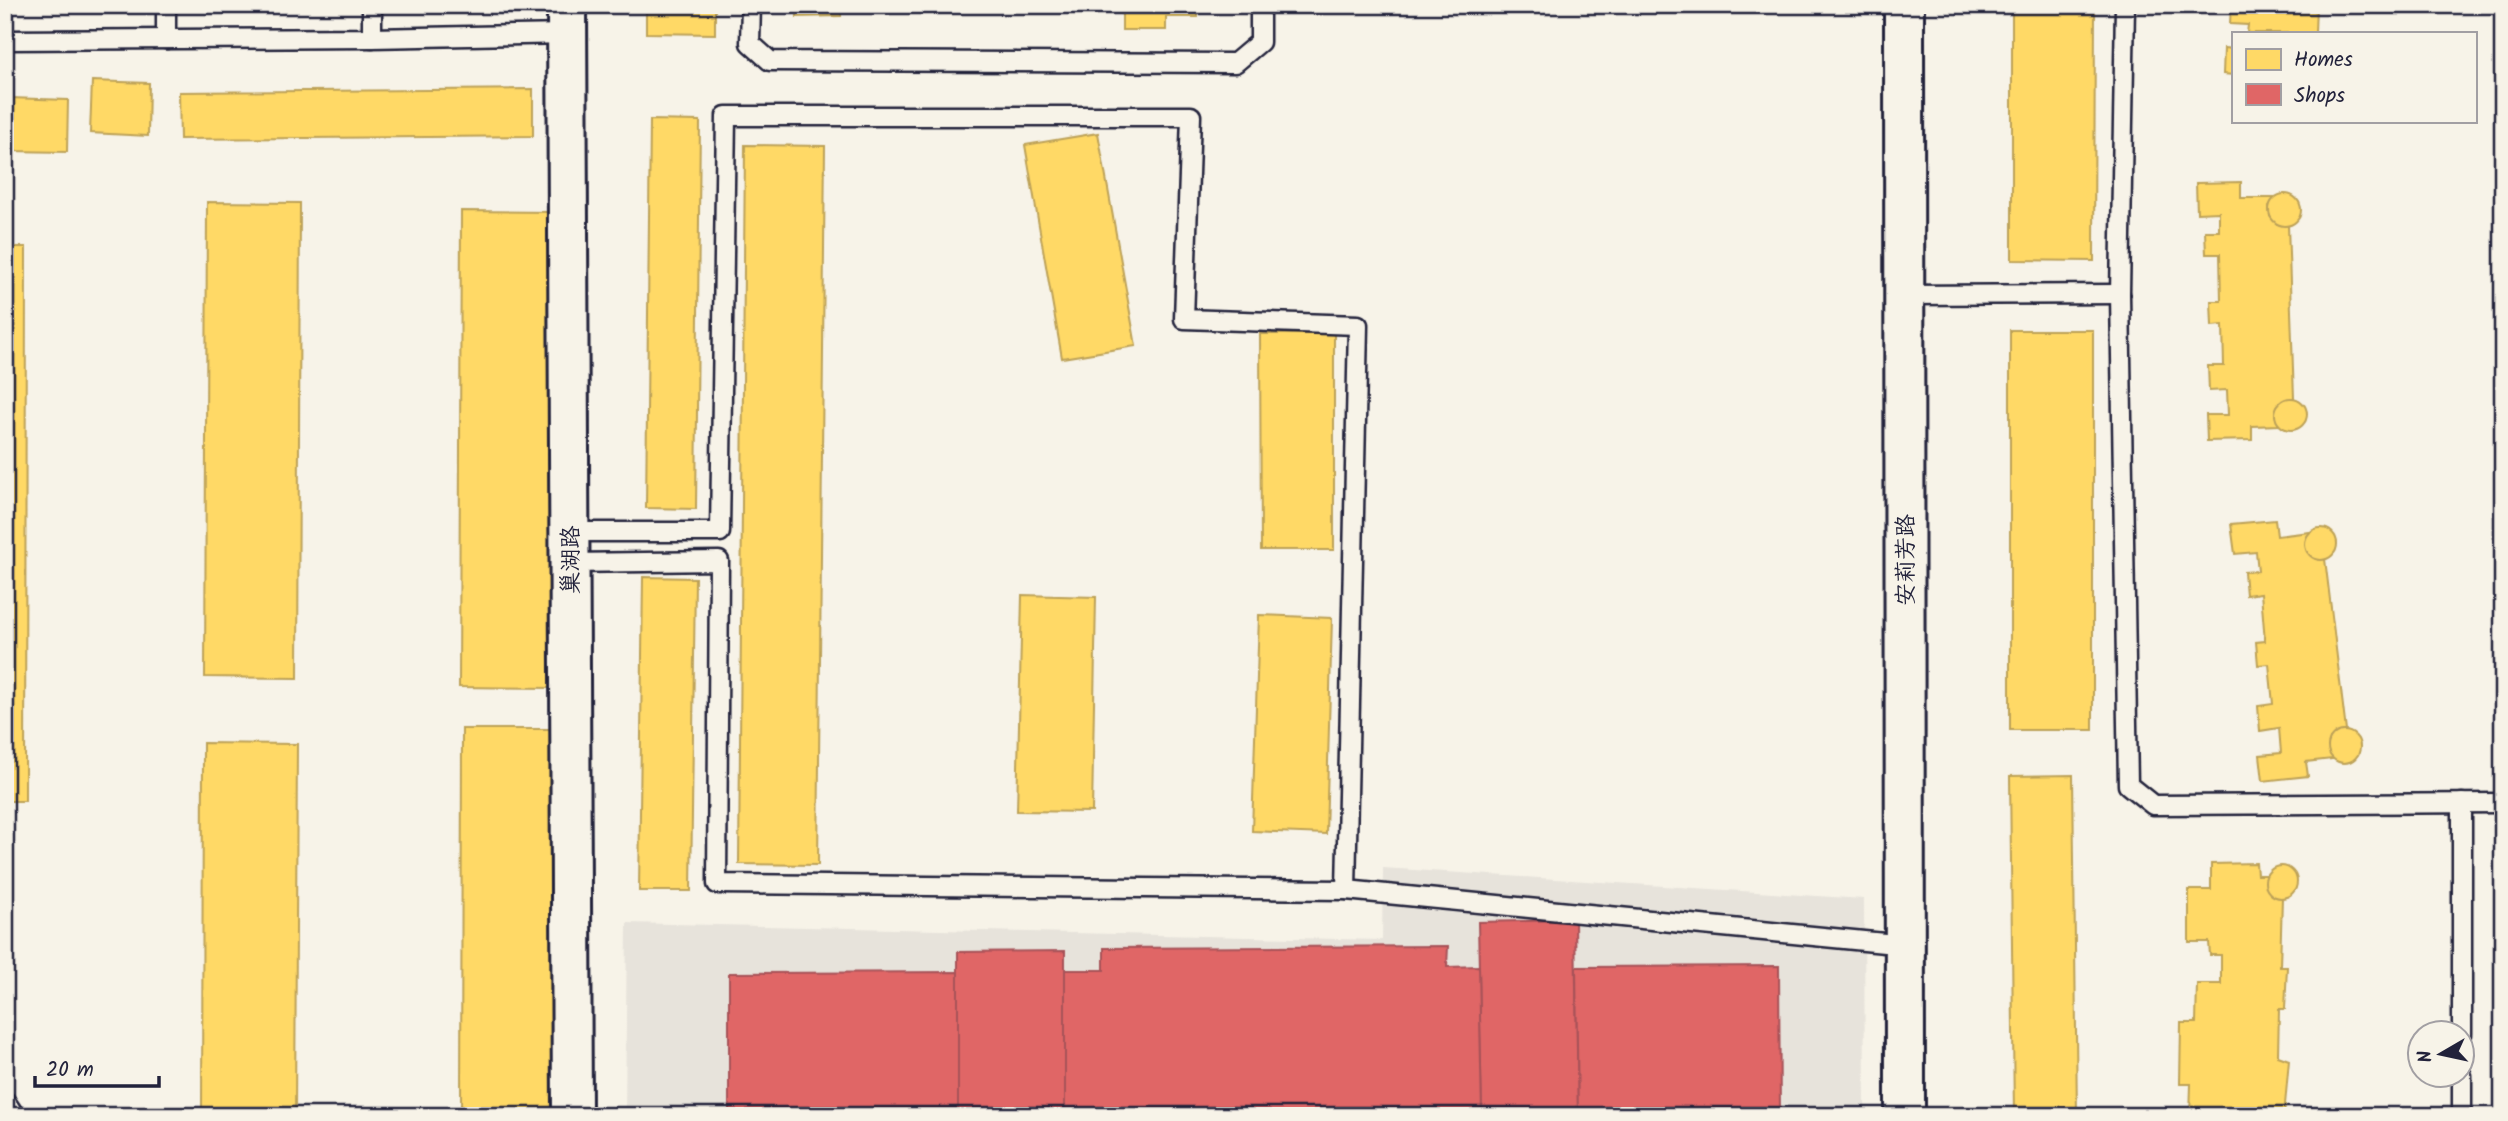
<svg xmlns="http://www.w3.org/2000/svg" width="2508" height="1121" font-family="Kalam,'LXGW WenKai TC',sans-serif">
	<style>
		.built { fill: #e7e3db }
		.homes { fill: #ffd966; stroke: #bda259; stroke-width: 2 }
		.shops { fill: #e06666; stroke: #a75259; stroke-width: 2 }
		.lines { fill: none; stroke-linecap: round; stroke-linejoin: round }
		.lane-casing { stroke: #22223b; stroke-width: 23 }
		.secondary-casing { stroke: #22223b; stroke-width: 44 }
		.lane { stroke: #f7f3e8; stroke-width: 18 }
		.secondary { stroke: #f7f3e8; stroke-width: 38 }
		.labels { text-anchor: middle; stroke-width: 7; stroke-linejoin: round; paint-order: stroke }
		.street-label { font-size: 23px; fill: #22223b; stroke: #f7f3e8 }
	</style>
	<rect width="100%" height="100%" fill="#f7f3e8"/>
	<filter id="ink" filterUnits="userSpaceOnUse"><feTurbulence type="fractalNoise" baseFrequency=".0143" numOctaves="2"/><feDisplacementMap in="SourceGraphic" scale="14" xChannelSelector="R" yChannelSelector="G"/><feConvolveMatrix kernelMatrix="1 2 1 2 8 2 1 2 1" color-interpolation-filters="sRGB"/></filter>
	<g filter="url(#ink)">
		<!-- built -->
		<path class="built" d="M 1383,868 L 1864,899 L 1865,1116 L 625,1116 L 627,923 L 1382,940 Z"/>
		<!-- homes -->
		<g class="homes">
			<path d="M 646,5 L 715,5 L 715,34 L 646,33 Z"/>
			<path d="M 797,5 L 841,5 L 841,16 L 797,17 Z"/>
			<path d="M 1122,5 L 1198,5 L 1198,17 L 1166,17 L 1166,30 L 1122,30 Z"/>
			<path d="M 2012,5 L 2095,5 L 2094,261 L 2012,260 Z"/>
			<path d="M 2231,5 L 2316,5 L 2315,33 L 2247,33 L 2248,25 L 2230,24 Z"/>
			<path d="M 2224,48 L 2233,49 L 2233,75 L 2223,74 Z"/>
			<path d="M 92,81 L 149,83 L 148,136 L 90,133 Z"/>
			<path d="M 533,89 L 533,136 L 180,139 L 179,92 Z"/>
			<path d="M 10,98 L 68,100 L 67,152 L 9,151 Z"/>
			<path d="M 650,120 L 700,121 L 696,509 L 646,508 Z"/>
			<path d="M 1098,133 L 1136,346 L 1062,358 L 1025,145 Z"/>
			<path d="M 745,145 L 825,146 L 818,865 L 739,864 Z"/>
			<path d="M 2241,182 L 2241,198 L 2275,198 L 2269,206 L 2270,216 L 2277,224 L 2288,225 L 2294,398 L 2286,400 L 2278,405 L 2275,415 L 2279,425 L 2252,426 L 2252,440 L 2207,441 L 2206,415 L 2228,415 L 2227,390 L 2209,391 L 2208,366 L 2224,366 L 2223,325 L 2212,326 L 2211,301 L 2221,301 L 2220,254 L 2206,254 L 2205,231 L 2219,231 L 2219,212 L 2197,213 L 2196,183 Z"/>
			<circle cx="2285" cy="210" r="16"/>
			<path d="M 207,202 L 300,203 L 298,678 L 205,677 Z"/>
			<path d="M 461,211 L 554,212 L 553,688 L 459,687 Z"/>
			<path d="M 5,247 L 26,247 L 25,801 L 5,801 Z"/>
			<rect x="2010" y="330" width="83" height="400"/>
			<path d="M 1260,334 L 1334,334 L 1334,550 L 1261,550 Z"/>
			<circle cx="2291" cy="414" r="16"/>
			<path d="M 2275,520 L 2277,536 L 2310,532 L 2306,541 L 2307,551 L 2315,558 L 2325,559 L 2346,731 L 2338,733 L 2330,739 L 2329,749 L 2333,759 L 2306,762 L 2308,776 L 2263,781 L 2260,755 L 2281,753 L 2279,728 L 2260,731 L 2258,706 L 2273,704 L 2269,664 L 2258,665 L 2256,642 L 2265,641 L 2261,593 L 2246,595 L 2244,572 L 2258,571 L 2256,552 L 2235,554 L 2231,524 Z"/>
			<circle cx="2321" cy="544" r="16"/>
			<path d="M 643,577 L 695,578 L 691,891 L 639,891 Z"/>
			<path d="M 1022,595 L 1096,597 L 1092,812 L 1017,811 Z"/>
			<path d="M 1259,615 L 1332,618 L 1326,834 L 1252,831 Z"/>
			<path d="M 462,729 L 556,729 L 554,1116 L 461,1116 Z"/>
			<circle cx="2344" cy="747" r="16"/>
			<path d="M 203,743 L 297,744 L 295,1116 L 202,1116 Z"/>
			<path d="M 2073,775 L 2077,1116 L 2014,1116 L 2010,776 Z"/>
			<path d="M 2256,863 L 2257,875 L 2268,875 L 2266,884 L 2271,894 L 2282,897 L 2280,967 L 2287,967 L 2285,1009 L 2279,1009 L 2278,1056 L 2289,1060 L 2284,1116 L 2190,1116 L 2191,1084 L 2180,1084 L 2181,1023 L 2196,1023 L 2197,984 L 2221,984 L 2221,955 L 2210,955 L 2209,942 L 2189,942 L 2189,890 L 2211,890 L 2211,864 Z"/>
			<circle cx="2281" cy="882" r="16"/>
		</g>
		<!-- shops -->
		<g class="shops">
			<path d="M 1575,920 L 1578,1116 L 1482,1116 L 1478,922 Z"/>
			<path d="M 1448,946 L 1447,967 L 1479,966 L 1482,1116 L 1065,1116 L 1065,970 L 1104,970 L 1104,948 Z"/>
			<path d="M 1065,951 L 1065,1116 L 958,1116 L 958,952 Z"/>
			<path d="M 1779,966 L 1780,1116 L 1578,1116 L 1576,967 Z"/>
			<path d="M 958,972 L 958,1116 L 729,1116 L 729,973 Z"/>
		</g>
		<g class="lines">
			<!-- lane casing -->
			<g class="lane-casing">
				<g id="lane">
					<path d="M 751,5 L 750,43 L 770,61 L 1235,63 L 1260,42 L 1260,5"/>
					<path d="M 2125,5 L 2120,294 L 2128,785 L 2153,805 L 2503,803"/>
					<path d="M 372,38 L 567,34"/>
					<path d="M 166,39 L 166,5"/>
					<path d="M 5,40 L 372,38 L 372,5"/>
					<path d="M 1904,295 L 2120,294"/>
					<path d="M 570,532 L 720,532 L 726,116 L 1191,116 L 1184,319 L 1358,325 L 1346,890"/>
					<path d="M 570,563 L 719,561 L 717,884 L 1346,890 L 1905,945"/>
					<path d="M 2462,803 L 2462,1034"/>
					<path d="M 2462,1076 L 2462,1116"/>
					<path d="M 5,1101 L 15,1116"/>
				</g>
			</g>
			<!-- secondary casing -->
			<g class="secondary-casing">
				<g id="secondary">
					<path d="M 567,5 L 572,1116"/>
					<path d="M 1904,5 L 1905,1116"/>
				</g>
			</g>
			<!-- lane -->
			<use href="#lane" class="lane"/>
			<!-- secondary -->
			<use href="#secondary" class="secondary"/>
		</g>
	</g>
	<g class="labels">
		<!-- street labels -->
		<g class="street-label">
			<text transform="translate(570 560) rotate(-90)" y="8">巢湖路</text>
			<text transform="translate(1905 560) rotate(-90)" y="8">安莉芳路</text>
		</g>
	</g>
	<!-- margin -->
	<rect width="2508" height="1121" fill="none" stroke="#f7f3e8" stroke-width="28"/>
	<rect x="14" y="14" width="2480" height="1093" fill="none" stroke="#22223b" stroke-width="2.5" filter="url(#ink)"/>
	<!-- legend -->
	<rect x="2232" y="32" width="245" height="91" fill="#f7f3e8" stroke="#a29fa3" stroke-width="2"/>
	<rect x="2246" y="49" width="35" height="21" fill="#ffd966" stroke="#a29fa3" stroke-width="2"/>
	<text x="2294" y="66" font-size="21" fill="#22223b">Homes</text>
	<rect x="2246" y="84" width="35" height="21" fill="#e06666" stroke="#a29fa3" stroke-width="2"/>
	<text x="2294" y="102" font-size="21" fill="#22223b">Shops</text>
	<!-- north arrow -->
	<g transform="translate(2441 1054) rotate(261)"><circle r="33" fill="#f7f3e8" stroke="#a29fa3" stroke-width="2"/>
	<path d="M0-5L12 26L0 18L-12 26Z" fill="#22223b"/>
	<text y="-10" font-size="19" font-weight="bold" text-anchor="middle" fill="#22223b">N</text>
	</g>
	<!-- scale -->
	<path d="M35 1076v10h124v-10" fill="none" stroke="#22223b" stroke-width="3.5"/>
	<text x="46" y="1076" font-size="21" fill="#22223b" stroke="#f7f3e8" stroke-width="5" paint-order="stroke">20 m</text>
</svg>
